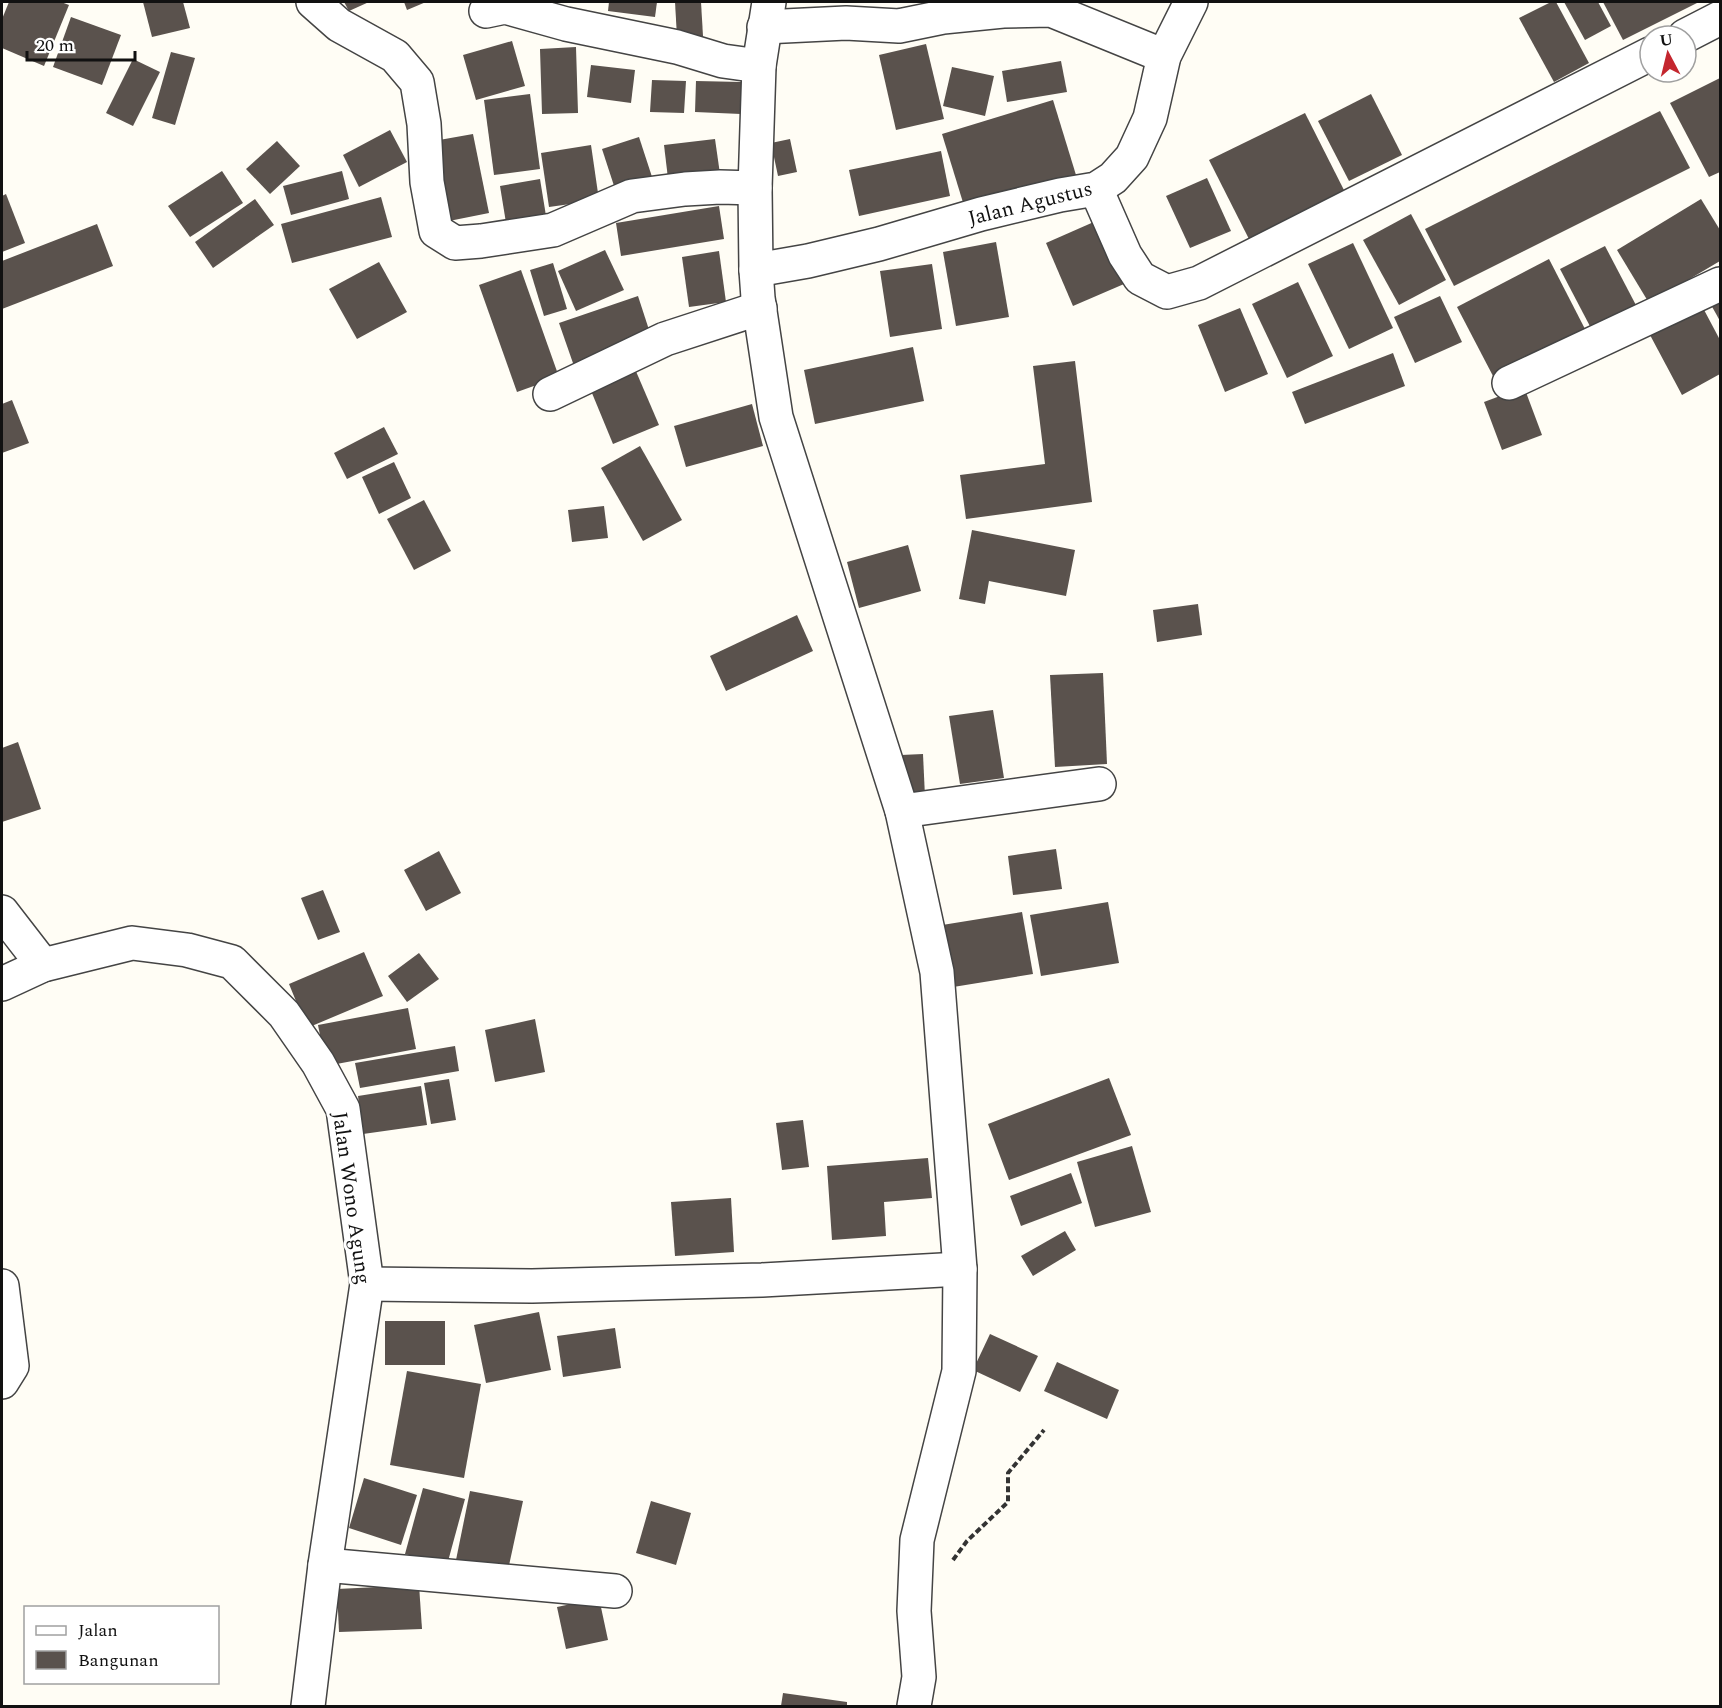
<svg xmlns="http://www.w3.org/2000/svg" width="1722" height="1708" font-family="Spectral,serif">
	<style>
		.building { fill: #5a524d }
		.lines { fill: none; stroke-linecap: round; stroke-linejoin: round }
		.minor-casing { stroke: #444; stroke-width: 36 }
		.path { stroke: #333; stroke-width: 4; stroke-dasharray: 6 3; stroke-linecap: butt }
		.minor { stroke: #fff; stroke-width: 33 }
		.labels { text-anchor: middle; stroke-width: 6; stroke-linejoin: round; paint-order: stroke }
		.street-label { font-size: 21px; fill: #111; stroke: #fff }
	</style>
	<rect width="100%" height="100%" fill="#fffdf5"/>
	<!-- building -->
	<g class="building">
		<path d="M 9,2 L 61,2 L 69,5 L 44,66 L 2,48 L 2,19 Z"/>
		<path d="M 143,2 L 183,2 L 190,28 L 152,37 Z"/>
		<path d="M 344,2 L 369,2 L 349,11 Z"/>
		<path d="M 404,2 L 426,2 L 407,10 Z"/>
		<path d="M 609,2 L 657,2 L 655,17 L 608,11 Z"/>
		<path d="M 675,2 L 701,2 L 703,36 L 677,37 Z"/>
		<path d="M 1551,2 L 1556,2 L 1589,63 L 1554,82 L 1519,18 Z"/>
		<path d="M 1564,2 L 1598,2 L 1611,26 L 1585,40 Z"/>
		<path d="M 1603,2 L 1699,2 L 1623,40 Z"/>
		<path d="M 71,17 L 121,35 L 102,85 L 53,67 Z"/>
		<path d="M 512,41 L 525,86 L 476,100 L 463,55 Z"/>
		<path d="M 926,44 L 944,119 L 896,130 L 879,55 Z"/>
		<path d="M 576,47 L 578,113 L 542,114 L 540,49 Z"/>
		<path d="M 171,52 L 195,58 L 175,125 L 152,118 Z"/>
		<path d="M 133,59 L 160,72 L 133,126 L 106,113 Z"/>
		<path d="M 1061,61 L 1067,92 L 1007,102 L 1002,71 Z"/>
		<path d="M 591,65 L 635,70 L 631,103 L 587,97 Z"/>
		<path d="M 952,67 L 994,76 L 985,116 L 943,106 Z"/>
		<path d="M 1720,78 L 1720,172 L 1709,177 L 1670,103 Z"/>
		<path d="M 652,80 L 686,81 L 684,113 L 650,112 Z"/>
		<path d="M 696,81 L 742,82 L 741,114 L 695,112 Z"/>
		<path d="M 530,94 L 540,169 L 494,175 L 484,100 Z"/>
		<path d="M 1371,94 L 1402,155 L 1349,181 L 1318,121 Z"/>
		<path d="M 1053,100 L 1076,175 L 965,209 L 942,134 Z"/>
		<path d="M 1660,111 L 1690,168 L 1454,286 L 1425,229 Z"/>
		<path d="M 1305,113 L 1349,200 L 1253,247 L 1209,160 Z"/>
		<path d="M 390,130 L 407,162 L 359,187 L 343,155 Z"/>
		<path d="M 473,134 L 489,213 L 444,222 L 428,142 Z"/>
		<path d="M 639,137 L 654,183 L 617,195 L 602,149 Z"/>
		<path d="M 715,139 L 721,181 L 669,187 L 664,145 Z"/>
		<path d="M 790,139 L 797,172 L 778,176 L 771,143 Z"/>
		<path d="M 277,141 L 300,166 L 270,194 L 246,169 Z"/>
		<path d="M 591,145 L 599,200 L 549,207 L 541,153 Z"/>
		<path d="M 941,151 L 950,196 L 859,216 L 849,170 Z"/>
		<path d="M 222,171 L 243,203 L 190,237 L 168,206 Z"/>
		<path d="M 342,171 L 349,199 L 291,215 L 283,186 Z"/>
		<path d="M 1207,178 L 1231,231 L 1190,248 L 1166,196 Z"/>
		<path d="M 540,179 L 547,222 L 507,229 L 500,186 Z"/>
		<path d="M 6,194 L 25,243 L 2,252 L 2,196 Z"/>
		<path d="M 381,197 L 392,237 L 292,263 L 281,224 Z"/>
		<path d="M 255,199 L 274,225 L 213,268 L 195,242 Z"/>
		<path d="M 1701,199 L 1720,230 L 1720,261 L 1649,303 L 1617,250 Z"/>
		<path d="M 719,206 L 724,239 L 621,256 L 616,223 Z"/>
		<path d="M 1411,214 L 1446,280 L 1399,305 L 1363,240 Z"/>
		<path d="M 1096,221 L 1124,284 L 1073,306 L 1046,243 Z"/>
		<path d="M 97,224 L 113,266 L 2,309 L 2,261 Z"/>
		<path d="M 996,242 L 1009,317 L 956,326 L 943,252 Z"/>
		<path d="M 1353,243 L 1393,328 L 1349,349 L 1308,264 Z"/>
		<path d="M 1605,246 L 1638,309 L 1593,332 L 1560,269 Z"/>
		<path d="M 605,250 L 624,290 L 576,311 L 558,271 Z"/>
		<path d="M 719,251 L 726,302 L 689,307 L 682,257 Z"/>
		<path d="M 1549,259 L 1585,329 L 1493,376 L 1457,307 Z"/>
		<path d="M 379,262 L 407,312 L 357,339 L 329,289 Z"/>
		<path d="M 553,263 L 567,309 L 544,316 L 530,270 Z"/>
		<path d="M 932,264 L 942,329 L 890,337 L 880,271 Z"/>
		<path d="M 521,270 L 559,377 L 517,392 L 479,285 Z"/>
		<path d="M 1298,282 L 1333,356 L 1287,378 L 1252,304 Z"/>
		<path d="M 638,296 L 652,339 L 574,366 L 559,323 Z"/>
		<path d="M 1440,296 L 1462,342 L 1415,363 L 1394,317 Z"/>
		<path d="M 1720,297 L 1720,321 L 1710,303 Z"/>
		<path d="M 1240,308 L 1268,374 L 1225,392 L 1198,325 Z"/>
		<path d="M 1703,308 L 1720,340 L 1720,374 L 1682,395 L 1650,335 Z"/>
		<path d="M 913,347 L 924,401 L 815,424 L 804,370 Z"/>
		<path d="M 1393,353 L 1405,386 L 1305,424 L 1292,392 Z"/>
		<path d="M 1075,361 L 1092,502 L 966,519 L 960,475 L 1045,464 L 1033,366 Z"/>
		<path d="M 632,362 L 659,425 L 613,444 L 587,381 Z"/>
		<path d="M 1524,387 L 1542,435 L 1502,450 L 1484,402 Z"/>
		<path d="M 12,400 L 29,443 L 2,453 L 2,404 Z"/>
		<path d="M 752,404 L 763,446 L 686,467 L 674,426 Z"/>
		<path d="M 384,427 L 398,454 L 347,479 L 334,453 Z"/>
		<path d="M 640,446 L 682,520 L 643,541 L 601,468 Z"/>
		<path d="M 394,462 L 411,498 L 379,514 L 362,477 Z"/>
		<path d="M 424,500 L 451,551 L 414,570 L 387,519 Z"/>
		<path d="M 604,506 L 608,538 L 572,542 L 568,510 Z"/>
		<path d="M 972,530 L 1075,550 L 1066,596 L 989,581 L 985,604 L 959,599 Z"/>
		<path d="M 908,545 L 921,591 L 859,608 L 847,562 Z"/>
		<path d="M 1198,604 L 1202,635 L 1157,642 L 1153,610 Z"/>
		<path d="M 797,615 L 813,651 L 726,691 L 710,656 Z"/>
		<path d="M 1103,673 L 1107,764 L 1055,767 L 1050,675 Z"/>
		<path d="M 993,710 L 1004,778 L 960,784 L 949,716 Z"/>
		<path d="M 18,742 L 41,809 L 2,822 L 2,748 Z"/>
		<path d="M 923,754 L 925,797 L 902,798 L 901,755 Z"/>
		<path d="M 1056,849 L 1062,889 L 1013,895 L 1008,856 Z"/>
		<path d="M 439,851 L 461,893 L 426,911 L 404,870 Z"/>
		<path d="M 323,890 L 340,932 L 318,940 L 301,898 Z"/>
		<path d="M 1108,902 L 1119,963 L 1041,976 L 1030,915 Z"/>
		<path d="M 1022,912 L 1033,974 L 947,988 L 936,926 Z"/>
		<path d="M 364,952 L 383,996 L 307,1028 L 289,984 Z"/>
		<path d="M 419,953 L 439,979 L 407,1002 L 388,976 Z"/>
		<path d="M 408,1008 L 416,1049 L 326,1066 L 318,1025 Z"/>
		<path d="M 535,1019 L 545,1072 L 495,1082 L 485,1030 Z"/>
		<path d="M 455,1046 L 459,1071 L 360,1088 L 355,1063 Z"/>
		<path d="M 1109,1078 L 1131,1135 L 1009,1180 L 988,1124 Z"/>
		<path d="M 449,1079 L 456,1120 L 431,1124 L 424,1083 Z"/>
		<path d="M 421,1086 L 427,1125 L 363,1134 L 358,1096 Z"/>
		<path d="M 803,1120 L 809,1167 L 782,1170 L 776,1123 Z"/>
		<path d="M 1132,1146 L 1151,1212 L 1095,1227 L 1077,1162 Z"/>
		<path d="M 928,1158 L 932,1198 L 884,1202 L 886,1236 L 832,1240 L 827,1166 Z"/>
		<path d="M 1071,1173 L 1082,1203 L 1021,1226 L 1010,1196 Z"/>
		<path d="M 731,1198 L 734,1252 L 675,1256 L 671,1202 Z"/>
		<path d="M 1065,1231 L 1076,1250 L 1033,1276 L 1021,1256 Z"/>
		<path d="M 539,1312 L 551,1370 L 486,1383 L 474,1325 Z"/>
		<rect x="385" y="1321" width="60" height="44"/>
		<path d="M 615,1328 L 621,1368 L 563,1377 L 557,1336 Z"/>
		<path d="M 990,1334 L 1038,1356 L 1020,1392 L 973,1370 Z"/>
		<path d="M 1057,1362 L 1119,1390 L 1107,1419 L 1044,1391 Z"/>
		<path d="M 407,1371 L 481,1384 L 464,1478 L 390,1465 Z"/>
		<path d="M 364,1478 L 417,1495 L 401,1545 L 349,1528 Z"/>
		<path d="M 423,1488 L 465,1499 L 447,1565 L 405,1554 Z"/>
		<path d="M 470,1491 L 523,1501 L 508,1570 L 456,1560 Z"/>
		<path d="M 651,1501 L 691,1513 L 676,1565 L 636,1553 Z"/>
		<path d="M 419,1585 L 422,1629 L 339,1632 L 337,1589 Z"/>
		<path d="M 599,1598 L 608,1640 L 566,1649 L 557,1607 Z"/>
		<path d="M 783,1693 L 847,1702 L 847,1706 L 781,1706 Z"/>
	</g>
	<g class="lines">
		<!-- minor casing -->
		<g class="minor-casing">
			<g id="minor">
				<path d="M 313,2 L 339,25 L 395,56 L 417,82 L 424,124 L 427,182 L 436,231 L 455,243 L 481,241 L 553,230 L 632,196 L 685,189 L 720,187 L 755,188"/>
				<path d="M 769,2 L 759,66 L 755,188 L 756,270 L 758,298 L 776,417 L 902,811 L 937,972 L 960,1269 L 959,1371 L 917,1540 L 914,1611 L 919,1677 L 914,1706"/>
				<path d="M 486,11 L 505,7 L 566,24 L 677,47 L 723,61 L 759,66"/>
				<path d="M 764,27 L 846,23 L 899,26 L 943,17 L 1003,11 L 1051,10 L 1164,56"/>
				<path d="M 1685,36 L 1720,18"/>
				<path d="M 1096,189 L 1125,255 L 1140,278 L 1167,292 L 1199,283 L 1650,54"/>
				<path d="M 756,270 L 808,261 L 879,244 L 981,214 L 1060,195 L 1096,189 L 1113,178 L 1132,157 L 1150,118 L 1164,56 L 1191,2"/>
				<path d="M 1509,383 L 1720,284"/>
				<path d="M 550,394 L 665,339 L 760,308"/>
				<path d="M 902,811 L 1099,784"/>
				<path d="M 2,912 L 43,965"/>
				<path d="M 2,984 L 43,965 L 132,943 L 187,950 L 232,962 L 284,1014 L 318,1063 L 343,1109 L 367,1284 L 325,1565 L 308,1706"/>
				<path d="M 367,1284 L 532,1286 L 762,1280 L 960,1269"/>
				<path d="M 2,1286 L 12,1366 L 2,1382"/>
				<path d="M 325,1565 L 615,1591"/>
			</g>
		</g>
		<!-- path -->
		<path class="path" d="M 953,1560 L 967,1541 L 1008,1502 L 1008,1473 L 1044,1430"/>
		<!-- minor -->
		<use href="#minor" class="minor"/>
	</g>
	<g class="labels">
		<!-- street labels -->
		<g class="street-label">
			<text transform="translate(1030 203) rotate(-14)" y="7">Jalan Agustus</text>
			<text transform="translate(352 1198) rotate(82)" y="7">Jalan Wono Agung</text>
		</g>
	</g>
	<!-- border -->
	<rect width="1722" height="1708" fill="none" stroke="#111111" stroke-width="6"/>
	<!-- legend -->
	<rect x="24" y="1606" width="195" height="78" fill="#ffffff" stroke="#a0a0a0" stroke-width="1.5"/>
	<rect x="36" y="1626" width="30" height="9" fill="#ffffff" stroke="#a0a0a0" stroke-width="1.5"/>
	<text x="78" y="1636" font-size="18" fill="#111111">Jalan</text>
	<rect x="36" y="1651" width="30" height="18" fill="#5a524d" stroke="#a0a0a0" stroke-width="1.5"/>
	<text x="78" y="1666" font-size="18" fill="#111111">Bangunan</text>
	<!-- north arrow -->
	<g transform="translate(1668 54) rotate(353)"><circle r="28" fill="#ffffff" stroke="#a0a0a0" stroke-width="1.5"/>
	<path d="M0-4.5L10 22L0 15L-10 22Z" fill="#c4262e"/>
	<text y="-9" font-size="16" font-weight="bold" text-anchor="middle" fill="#111111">U</text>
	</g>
	<!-- scale -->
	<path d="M27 51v9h108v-9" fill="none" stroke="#111111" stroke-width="3"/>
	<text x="36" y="51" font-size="18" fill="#111111" stroke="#ffffff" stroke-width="4.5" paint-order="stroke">20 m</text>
</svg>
